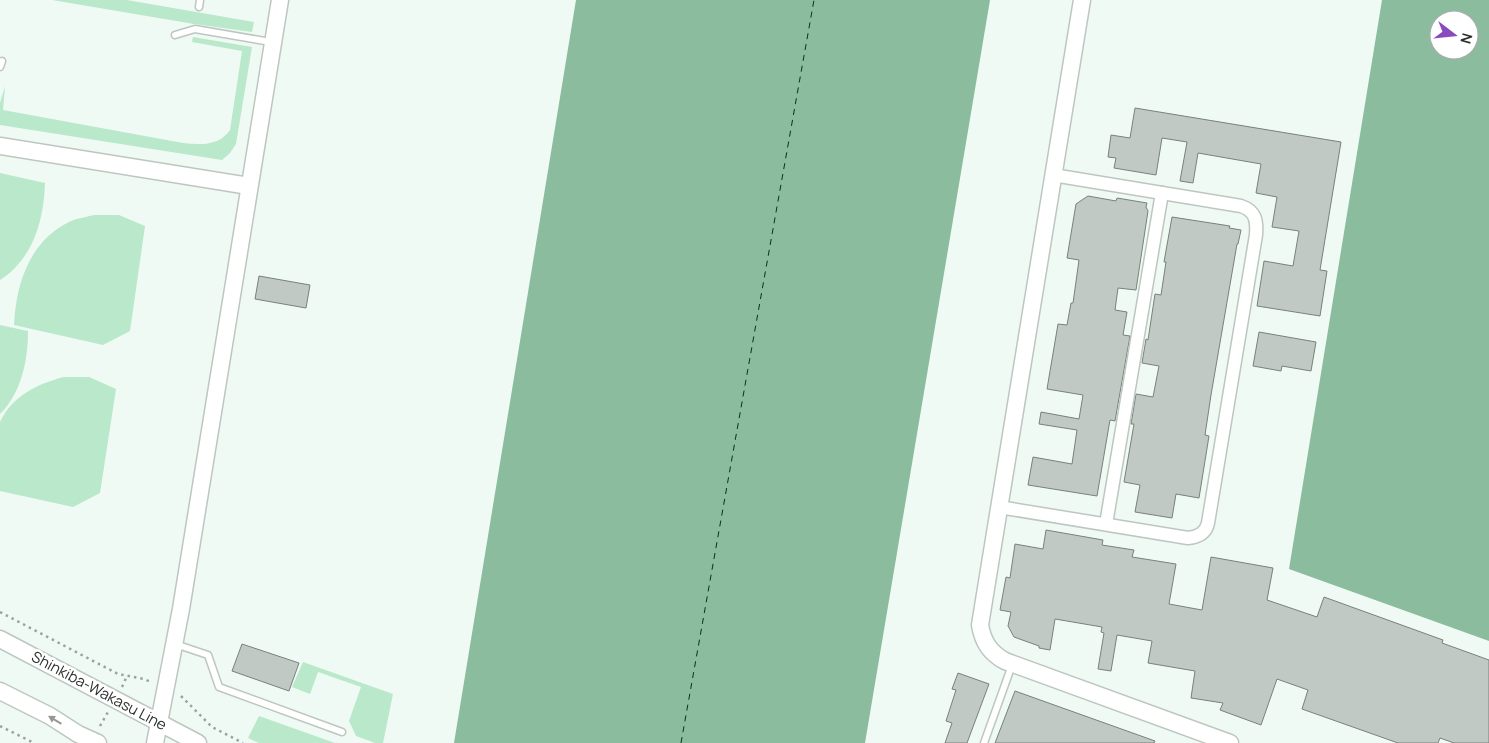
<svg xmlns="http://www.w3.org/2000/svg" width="1489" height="743" font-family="Manrope,sans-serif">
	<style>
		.green { fill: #b9e8cb }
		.water { fill: #8abc9d; fill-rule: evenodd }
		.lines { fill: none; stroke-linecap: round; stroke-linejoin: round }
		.ferry { stroke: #08321d; stroke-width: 1; stroke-dasharray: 6 5; stroke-linecap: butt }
		.building { fill: #c0c9c3; stroke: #78817b }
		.lane-casing { stroke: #bdc7c0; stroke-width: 9 }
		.street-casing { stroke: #bdc7c0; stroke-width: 15 }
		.secondary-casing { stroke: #bdc7c0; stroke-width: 19 }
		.path { stroke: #9ba39e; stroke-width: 2.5; stroke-dasharray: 2.5 4; stroke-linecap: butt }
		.lane { stroke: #fff; stroke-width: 6 }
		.street { stroke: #fff; stroke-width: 12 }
		.secondary { stroke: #fff; stroke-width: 16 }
		.oneway { fill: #969896 }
		.labels { text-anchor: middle; stroke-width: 5; stroke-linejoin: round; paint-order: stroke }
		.street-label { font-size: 15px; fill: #2c302d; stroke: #fff }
	</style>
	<rect width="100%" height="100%" fill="#f0faf4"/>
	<!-- green -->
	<g class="green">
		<path d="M 52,0 L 127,0 L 254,22 L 252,32 L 194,24 Z"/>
		<path d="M 193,37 L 252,47 L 236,144 L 230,153 L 222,160 L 0,125 L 0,103 L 5,86 L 3,110 L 183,143 C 201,145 219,146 230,130 L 242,51 L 192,42 Z"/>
		<path d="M 0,173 L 45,183 C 44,220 33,259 0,280 Z"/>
		<path d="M 94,215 L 119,215 L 145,226 L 130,331 L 103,345 L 14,325 C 16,283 30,240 71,221 C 78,218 87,217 94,215 Z"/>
		<path d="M 0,325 L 28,331 C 28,361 21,393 0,414 Z"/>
		<path d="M 64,377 L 89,377 L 116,389 L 100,493 L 73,507 L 0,491 L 0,422 C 12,396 37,384 64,377 Z"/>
		<path d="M 303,662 L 393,694 L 383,743 L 375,743 L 356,736 L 349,721 L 361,687 L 318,672 L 310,694 L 292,687 Z"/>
		<path d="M 259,716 L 335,743 L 259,743 L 248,738 Z"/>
	</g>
	<!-- water -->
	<g class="water">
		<path d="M 576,0 L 990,0 L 865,743 L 454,743 Z"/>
		<path d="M 1382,0 L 1489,0 L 1489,641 L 1289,569 ZM 1439,20 L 1469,20 L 1469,50 L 1439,50 Z"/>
	</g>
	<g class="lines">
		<!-- ferry -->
		<path class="ferry" d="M 681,743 L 814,0"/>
	</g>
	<!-- building -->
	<g class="building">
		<path d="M 1135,108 L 1341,142 L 1320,270 L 1327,271 L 1320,316 L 1257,306 L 1264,261 L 1293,266 L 1299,231 L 1272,227 L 1277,197 L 1256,193 L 1261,164 L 1198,153 L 1193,183 L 1180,181 L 1187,142 L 1162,138 L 1156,175 L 1114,168 L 1116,158 L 1108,157 L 1111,135 L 1130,138 Z"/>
		<path d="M 1088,196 L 1116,201 L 1117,198 L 1147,203 L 1146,207 L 1148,211 L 1136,290 L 1118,288 L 1115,310 L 1127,312 L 1123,335 L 1130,336 L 1115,421 L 1110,420 L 1097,496 L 1028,485 L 1033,457 L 1072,464 L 1077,430 L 1039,424 L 1041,412 L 1079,419 L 1083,395 L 1047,389 L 1058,324 L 1067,325 L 1071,303 L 1073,303 L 1079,260 L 1067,258 L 1076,204 Z"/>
		<path d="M 1172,217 L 1230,226 L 1229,228 L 1241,230 L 1238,244 L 1237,244 L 1211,395 L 1205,435 L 1209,436 L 1199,498 L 1176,494 L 1172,518 L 1135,512 L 1140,485 L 1124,482 L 1134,424 L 1131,424 L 1136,394 L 1153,397 L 1159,366 L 1142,363 L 1146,339 L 1148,340 L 1155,294 L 1161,295 L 1166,262 L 1164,262 Z"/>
		<path d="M 259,276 L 310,285 L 306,308 L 255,299 Z"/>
		<path d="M 1259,332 L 1316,342 L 1311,371 L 1282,366 L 1281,371 L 1253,366 Z"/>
		<path d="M 1046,530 L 1103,540 L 1102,545 L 1134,550 L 1132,557 L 1176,564 L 1169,604 L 1202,610 L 1211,557 L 1273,568 L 1267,600 L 1317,617 L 1324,597 L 1443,640 L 1442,643 L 1489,660 L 1489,743 L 1454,743 L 1440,738 L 1438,743 L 1398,743 L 1302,709 L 1308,690 L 1277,679 L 1261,725 L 1220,710 L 1223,703 L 1191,698 L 1195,671 L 1148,663 L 1152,641 L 1117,635 L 1111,671 L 1098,669 L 1104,633 L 1101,632 L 1102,627 L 1055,619 L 1050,650 L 1039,648 L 1039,646 L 1014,637 L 1008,626 L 1011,612 L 1000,610 L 1006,577 L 1010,578 L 1015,544 L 1043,549 Z"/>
		<path d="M 242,644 L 299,663 L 289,691 L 232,671 Z"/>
		<path d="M 958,673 L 989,684 L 967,743 L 945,743 L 952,723 L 946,721 L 956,690 L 952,689 Z"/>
		<path d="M 1015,691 L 1155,741 L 1154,743 L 995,743 Z"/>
	</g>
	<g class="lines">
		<!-- lane casing -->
		<g class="lane-casing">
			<g id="lane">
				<path d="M 199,7 L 200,0"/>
				<path d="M 175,35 L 195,29 L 271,42"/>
				<path d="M 0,67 L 2,61"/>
				<path d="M 175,644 L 208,655 L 219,687 L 342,732"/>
				<path d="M 984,743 L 1012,665"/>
			</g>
		</g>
		<!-- street casing -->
		<g class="street-casing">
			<g id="street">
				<path d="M 999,507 L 1188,538 C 1198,537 1206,533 1208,523 L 1256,235 C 1257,221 1256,211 1241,206 L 1053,175"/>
				<path d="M 1106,524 L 1162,193"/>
			</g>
		</g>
		<!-- secondary casing -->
		<g class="secondary-casing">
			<g id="secondary">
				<path d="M 1082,0 L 980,625 C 983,642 990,653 1005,661 L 1230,743"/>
				<path d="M 0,146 L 249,186"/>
				<path d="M 0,639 L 198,743"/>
				<path d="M 0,691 L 50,716 L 78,734 L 98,743"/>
				<path d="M 155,743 L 181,609 L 280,0"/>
			</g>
		</g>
		<!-- path -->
		<g class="path">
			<path d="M 0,612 L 118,674 L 144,679 L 151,682"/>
			<path d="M 122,687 L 127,676"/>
			<path d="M 181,696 L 212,727 L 243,743"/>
			<path d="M 0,726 L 34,743"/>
			<path d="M 100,726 L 108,712"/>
		</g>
		<!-- lane -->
		<use href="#lane" class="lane"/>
		<!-- street -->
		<use href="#street" class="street"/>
		<!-- secondary -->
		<use href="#secondary" class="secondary"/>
	</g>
	<!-- one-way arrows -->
	<defs><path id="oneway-solid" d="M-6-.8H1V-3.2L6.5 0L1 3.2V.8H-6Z" transform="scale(1.25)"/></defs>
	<use class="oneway" href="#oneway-solid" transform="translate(55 720) rotate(-149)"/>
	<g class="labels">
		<!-- street labels -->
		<g class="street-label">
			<text transform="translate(99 691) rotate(28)" y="5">Shinkiba-Wakasu Line</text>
		</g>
	</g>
	<!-- north arrow -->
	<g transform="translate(1454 35) rotate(106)"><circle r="24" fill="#ffffff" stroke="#abacab"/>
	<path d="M0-4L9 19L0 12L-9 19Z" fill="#8b49be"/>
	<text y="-8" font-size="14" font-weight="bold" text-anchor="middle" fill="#2c302d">N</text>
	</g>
</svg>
